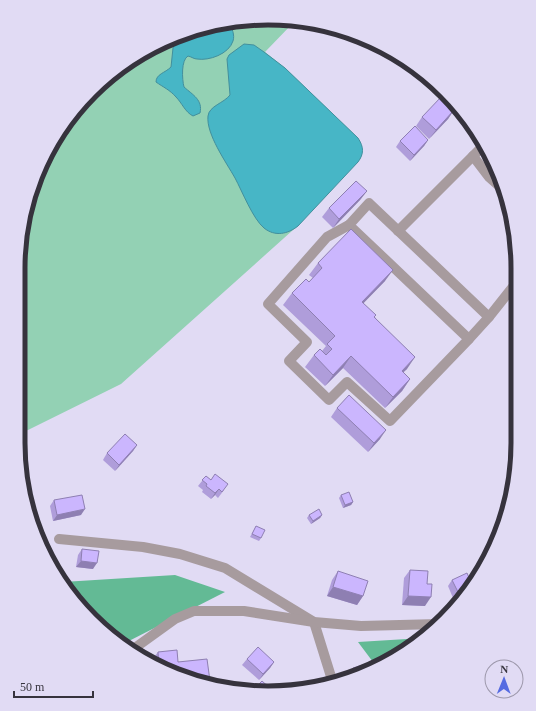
<svg xmlns="http://www.w3.org/2000/svg" width="536" height="711" font-family="'Times New Roman',serif">
	<style>
		.green { fill: #93d1b4 }
		.forest { fill: #63ba95 }
		.water { fill: #47b6c6; stroke: #428f9d }
		.lines { fill: none; stroke-linecap: round; stroke-linejoin: round }
		.minor { stroke: #a79b9e; stroke-width: 10 }
		.wall { fill: #af9dda }
		.shaded-wall { fill: #8e7fb2 }
		.building { fill: #cbb6fe; stroke: #8e7fb2 }
		.rim { fill: none; stroke: #36333d; stroke-width: 5 }
	</style>
	<rect width="100%" height="100%" fill="#e1dbf4"/>
	<!-- green -->
	<path class="green" d="M 219,23 L 293,23 L 265,52 L 285,68 L 358,138 L 362,149 L 362,152 L 326,196 L 293,230 L 121,384 L 28,430 L 18,433 L 19,252 L 27,203 L 70,116 L 129,60 Z"/>
	<!-- forest -->
	<g class="forest">
		<path d="M 175,575 L 225,592 L 123,644 L 103,631 L 63,582 Z"/>
		<path d="M 423,638 L 407,651 L 376,666 L 358,642 Z"/>
	</g>
	<!-- water -->
	<g class="water">
		<path d="M 219,23 L 229,23 C 232,28 235,35 233,41 C 229,54 209,61 197,59 C 194,59 192,57 188,56 C 181,60 182,79 184,87 C 193,95 203,100 200,113 L 193,116 C 185,112 182,103 176,97 C 170,90 163,87 156,82 C 156,74 165,73 171,67 L 173,48 L 175,41 Z"/>
		<path d="M 244,44 L 254,45 L 264,52 L 285,68 L 358,138 C 364,147 364,154 358,162 L 298,226 C 288,234 275,237 264,228 C 253,219 242,191 235,178 C 226,162 206,134 208,116 C 209,106 224,103 230,95 L 227,59 L 229,55 Z"/>
	</g>
	<g class="lines">
		<!-- minor -->
		<g class="minor">
			<path d="M 473,156 L 489,177 L 506,192"/>
			<path d="M 369,203 L 489,317 L 469,339 L 349,225 Z"/>
			<path d="M 349,225 L 327,237 L 268,304 L 307,342 L 289,361 L 329,400 L 347,382 L 390,421 L 469,339"/>
			<path d="M 398,231 L 484,145"/>
			<path d="M 489,317 L 516,283"/>
			<path d="M 59,539 L 143,547 L 180,554 L 225,568 L 314,622 L 333,683"/>
			<path d="M 132,650 L 175,619 L 194,611 L 244,611 L 314,622 L 361,626 L 439,624"/>
		</g>
	</g>
	<!-- wall -->
	<g class="wall">
		<path d="M 454,110 L 448,119 L 429,139 L 416,126 L 422,117 Z"/>
		<path d="M 428,140 L 424,146 L 410,161 L 396,147 L 400,141 Z"/>
		<path d="M 367,191 L 360,200 L 333,228 L 322,217 L 329,208 Z"/>
		<path d="M 318,263 L 385,281 L 363,303 L 375,317 L 407,369 L 403,372 L 410,379 L 402,391 L 385,408 L 343,368 L 325,386 L 305,367 L 314,355 L 322,351 L 326,346 L 283,305 L 292,293 L 309,282 L 313,278 L 309,275 Z"/>
		<path d="M 337,408 L 380,439 L 368,452 L 331,417 Z"/>
		<path d="M 137,445 L 133,451 L 115,471 L 103,460 L 107,453 Z"/>
		<path d="M 206,476 L 224,490 L 218,498 L 215,495 L 211,499 L 202,492 L 203,490 L 198,486 Z"/>
		<path d="M 341,495 L 353,502 L 351,505 L 343,508 L 339,498 Z"/>
		<path d="M 54,500 L 81,515 L 53,521 L 50,506 Z"/>
		<path d="M 309,515 L 322,515 L 320,518 L 311,524 L 307,518 Z"/>
		<path d="M 256,526 L 261,538 L 259,541 L 250,537 Z"/>
		<path d="M 82,549 L 93,569 L 76,567 L 78,555 Z"/>
		<path d="M 410,570 L 425,606 L 402,605 L 404,578 Z"/>
		<path d="M 338,571 L 363,596 L 357,605 L 327,596 L 332,580 Z"/>
		<path d="M 452,580 L 470,580 L 453,598 L 448,586 Z"/>
		<path d="M 158,652 L 178,662 L 210,681 L 208,684 L 157,667 L 152,663 L 151,661 Z"/>
		<path d="M 247,659 L 274,662 L 270,668 L 259,680 L 242,665 Z"/>
		<path d="M 353,668 L 371,669 L 350,679 L 349,674 Z"/>
	</g>
	<!-- shaded-wall -->
	<g class="shaded-wall">
		<path d="M 454,110 L 448,119 L 429,139 L 436,130 Z"/>
		<path d="M 428,140 L 424,146 L 410,161 L 414,155 Z"/>
		<path d="M 367,191 L 360,200 L 333,228 L 339,219 Z"/>
		<path d="M 393,270 L 385,281 L 354,313 L 362,302 Z"/>
		<path d="M 351,356 L 343,368 L 325,386 L 333,375 Z"/>
		<path d="M 415,357 L 407,369 L 393,382 L 402,371 Z"/>
		<path d="M 410,379 L 402,391 L 385,408 L 393,397 Z"/>
		<path d="M 386,430 L 380,439 L 368,452 L 374,443 Z"/>
		<path d="M 137,445 L 133,451 L 115,471 L 119,465 Z"/>
		<path d="M 219,489 L 215,495 L 211,499 L 215,493 Z"/>
		<path d="M 353,502 L 351,505 L 343,508 L 345,505 Z"/>
		<path d="M 85,509 L 81,515 L 53,521 L 57,515 Z"/>
		<path d="M 322,515 L 320,518 L 311,524 L 313,521 Z"/>
		<path d="M 81,561 L 97,563 L 93,569 L 76,567 Z"/>
		<path d="M 470,586 L 466,593 L 453,598 L 458,592 Z"/>
		<path d="M 333,587 L 363,596 L 357,605 L 327,596 Z"/>
		<path d="M 408,596 L 431,597 L 425,606 L 402,605 Z"/>
		<path d="M 274,662 L 270,668 L 259,680 L 263,674 Z"/>
		<path d="M 210,681 L 208,684 L 202,682 Z"/>
	</g>
	<!-- building -->
	<g class="building">
		<path d="M 441,97 L 454,110 L 436,130 L 422,117 Z"/>
		<path d="M 415,126 L 428,140 L 414,155 L 400,141 Z"/>
		<path d="M 356,181 L 367,191 L 339,219 L 329,208 Z"/>
		<path d="M 351,229 L 393,270 L 362,302 L 376,315 L 374,317 L 415,357 L 402,371 L 410,379 L 393,397 L 351,356 L 333,375 L 314,355 L 320,349 L 326,355 L 332,349 L 327,344 L 335,336 L 292,293 L 306,279 L 309,282 L 322,268 L 318,263 Z"/>
		<path d="M 349,395 L 386,430 L 374,443 L 337,408 Z"/>
		<path d="M 125,434 L 137,445 L 119,465 L 107,453 Z"/>
		<path d="M 215,474 L 228,484 L 222,492 L 219,489 L 215,493 L 206,486 L 207,484 L 202,480 L 206,476 L 211,480 Z"/>
		<path d="M 349,492 L 353,502 L 345,505 L 341,495 Z"/>
		<path d="M 82,495 L 85,509 L 57,515 L 54,500 Z"/>
		<path d="M 319,509 L 322,515 L 313,521 L 309,515 Z"/>
		<path d="M 256,526 L 265,530 L 261,538 L 252,534 Z"/>
		<path d="M 82,549 L 99,551 L 97,563 L 81,561 Z"/>
		<path d="M 410,570 L 428,571 L 427,584 L 432,584 L 431,597 L 408,596 Z"/>
		<path d="M 338,571 L 368,581 L 363,596 L 333,587 Z"/>
		<path d="M 467,573 L 470,580 L 476,578 L 476,579 L 470,586 L 458,592 L 452,580 Z"/>
		<path d="M 258,647 L 274,662 L 263,674 L 247,659 Z"/>
		<path d="M 177,650 L 178,662 L 207,659 L 210,681 L 202,682 L 159,668 L 158,652 Z"/>
		<path d="M 369,663 L 371,669 L 356,676 L 353,668 Z"/>
		<path d="M 262,681 L 272,690 L 271,692 L 253,690 Z"/>
	</g>
	<!-- crop -->
	<path d="M0 0H536V711H0ZM268 25H268A243 243 0 0 1 511 268V443A243 243 0 0 1 268 686H268A243 243 0 0 1 25 443V268A243 243 0 0 1 268 25Z" fill="#e1dbf4" fill-rule="evenodd"/>
	<path class="rim" d="M268 25H268A243 243 0 0 1 511 268V443A243 243 0 0 1 268 686H268A243 243 0 0 1 25 443V268A243 243 0 0 1 268 25Z"/>
	<!-- north arrow -->
	<g transform="translate(504 679) rotate(1)"><circle r="19" fill="#e1dbf4" stroke="#9d98ab"/>
	<path d="M0-3L7 15L0 10L-7 15Z" fill="#556be1"/>
	<text y="-6" font-size="11" font-weight="bold" text-anchor="middle" fill="#36333d">N</text>
	</g>
	<!-- scale -->
	<path d="M14 691v6h79v-6" fill="none" stroke="#36333d" stroke-width="2"/>
	<text x="20" y="691" font-size="12" fill="#36333d" stroke="#e1dbf4" stroke-width="3" paint-order="stroke">50 m</text>
</svg>
